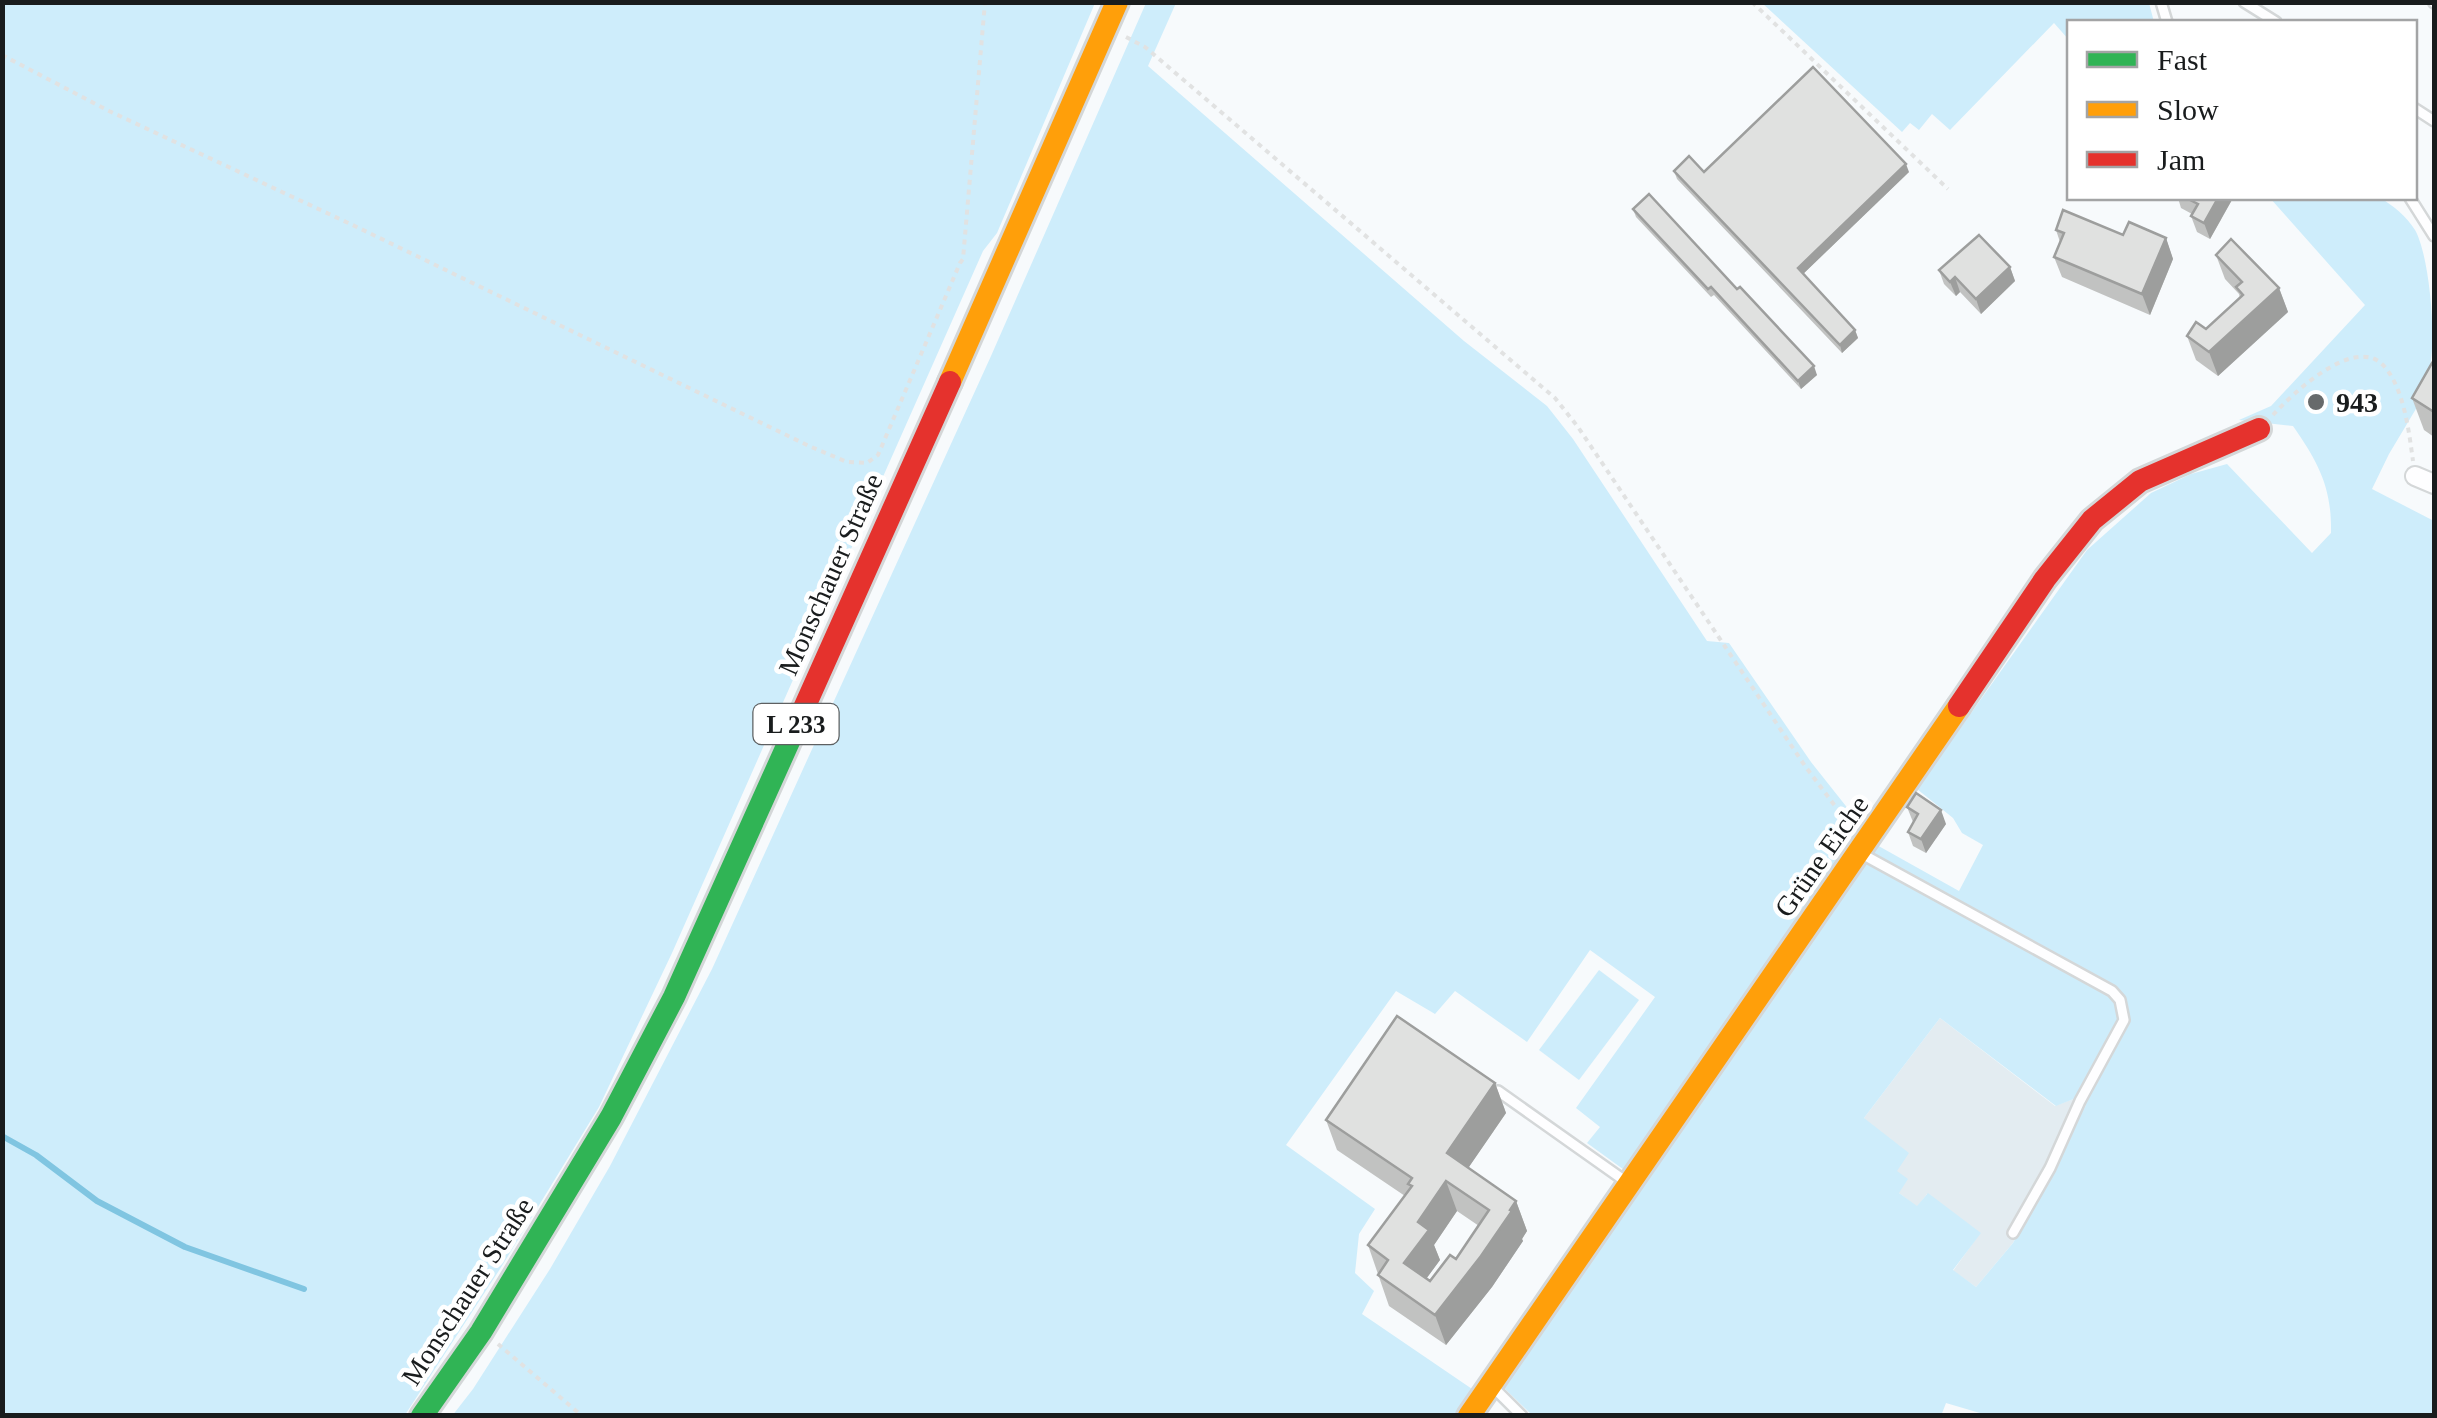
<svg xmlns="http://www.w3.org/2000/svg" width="2437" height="1418" font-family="'Times New Roman',serif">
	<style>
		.built { fill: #e3ecf1 }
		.green { fill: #ceedfb; fill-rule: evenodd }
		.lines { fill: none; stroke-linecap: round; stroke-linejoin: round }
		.stream { stroke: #80c5e1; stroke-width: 6 }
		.lane-casing { stroke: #d4d7d8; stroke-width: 14 }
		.street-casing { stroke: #d4d7d8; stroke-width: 22 }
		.fast-casing { stroke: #d4d7d8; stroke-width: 28 }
		.slow-casing { stroke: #d4d7d8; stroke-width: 28 }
		.jam-casing { stroke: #d4d7d8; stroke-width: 28 }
		.path { stroke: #e1e2e2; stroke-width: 4; stroke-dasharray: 5 5; stroke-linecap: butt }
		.lane { stroke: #fefeff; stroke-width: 9 }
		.street { stroke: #fefeff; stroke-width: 18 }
		.fast { stroke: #30b455; stroke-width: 22 }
		.slow { stroke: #ff9f0a; stroke-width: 22 }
		.jam { stroke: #e5322d; stroke-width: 22 }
		.wall { fill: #c1c2c1; fill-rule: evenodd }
		.shaded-wall { fill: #9d9e9d }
		.building { fill: #e0e1e0; stroke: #9d9e9d; stroke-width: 2.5; fill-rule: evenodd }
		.poi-dot { fill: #676a6b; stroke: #fff; stroke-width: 4 }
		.labels { text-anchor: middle; stroke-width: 9; stroke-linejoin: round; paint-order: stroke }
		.shield { fill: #fff; stroke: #5e6061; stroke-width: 2.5 }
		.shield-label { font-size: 25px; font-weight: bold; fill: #191c1d }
		.poi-label { font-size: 28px; font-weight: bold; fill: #191c1d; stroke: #fff; text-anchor: start }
		.street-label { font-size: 28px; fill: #191c1d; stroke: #fff }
	</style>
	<rect width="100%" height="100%" fill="#f7fafc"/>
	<!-- built -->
	<path class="built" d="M 1940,1018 L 2055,1106 L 2076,1098 L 2086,1105 L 2013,1243 L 1976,1287 L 1953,1271 L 1980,1233 L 1927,1194 L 1917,1207 L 1899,1193 L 1897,1171 L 1864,1118 Z"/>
	<!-- green -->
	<g class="green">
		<path d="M 3,2 L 1095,3 L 997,233 L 983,251 L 672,953 L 599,1107 L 500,1269 L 405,1415 L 3,1415 Z"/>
		<path d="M 1146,3 L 1176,3 L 1148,66 L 1464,341 L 1547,406 L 1573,439 L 1707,641 L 1729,643 L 1811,762 L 1853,815 L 1864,822 L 1627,1172 L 1587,1143 L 1600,1127 L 1576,1108 L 1655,997 L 1590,950 L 1527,1042 L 1455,991 L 1435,1014 L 1396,991 L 1286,1145 L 1375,1209 L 1359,1234 L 1355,1273 L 1374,1291 L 1362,1314 L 1475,1391 L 1459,1415 L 452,1416 L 473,1389 L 550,1269 L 610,1166 L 712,969 L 991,356 Z"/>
		<path d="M 1762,3 L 2149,3 L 2154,22 L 2070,22 L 2069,40 L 2054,23 L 1950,130 L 1932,114 L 1919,130 L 1910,123 L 1902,132 Z"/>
		<path d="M 2270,198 L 2380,198 C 2393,205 2407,217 2415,230 C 2430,256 2437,344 2429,370 L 2432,382 L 2389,454 L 2372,489 L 2434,521 L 2434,1415 L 1990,1416 L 1946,1403 L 1941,1416 L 1533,1416 L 1501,1385 L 1875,844 L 1959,891 L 1983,845 L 1962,833 L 1953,818 L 1917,789 L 2087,550 L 2151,493 L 2191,474 L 2227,464 L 2312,553 L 2331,533 C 2332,487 2318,462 2293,426 L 2239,420 L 2271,406 L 2365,305 ZM 1940,1018 L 2056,1106 L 2076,1098 L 2086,1105 L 2013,1243 L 1976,1287 L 1953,1270 L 1981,1233 L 1928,1193 L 1917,1206 L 1899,1193 L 1908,1179 L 1897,1171 L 1909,1153 L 1864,1118 Z"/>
		<path d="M 1599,970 L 1639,1000 L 1579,1080 L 1539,1050 Z"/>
	</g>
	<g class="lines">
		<!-- stream -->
		<path class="stream" d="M 2,1136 L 36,1155 L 97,1201 L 185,1247 L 304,1289"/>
		<!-- lane casing -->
		<g class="lane-casing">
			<g id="lane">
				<path d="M 2161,2 L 2167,22"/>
				<path d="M 2244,2 L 2276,22"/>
				<path d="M 2434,2 L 2434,3"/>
				<path d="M 2414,108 L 2434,121"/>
				<path d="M 2410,198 L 2434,236"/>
				<path d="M 1862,854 L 2112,991 L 2120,1000 L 2124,1020 L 2080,1101 L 2050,1168 L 2013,1233"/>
				<path d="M 1498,1091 L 1628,1183"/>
				<path d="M 1492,1386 L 1522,1416"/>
			</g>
		</g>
		<!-- street casing -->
		<g class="street-casing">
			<path id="street" d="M 2415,476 L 2434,484"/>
		</g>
		<!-- fast casing -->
		<g class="fast-casing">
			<path id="fast" d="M 422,1416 L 481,1332 L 611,1117 L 674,997 L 796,726"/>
		</g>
		<!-- slow casing -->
		<g class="slow-casing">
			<g id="slow">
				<path d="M 950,382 L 1117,2"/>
				<path d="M 1469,1416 L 1959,706"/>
			</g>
		</g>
		<!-- jam casing -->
		<g class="jam-casing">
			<g id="jam">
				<path d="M 1959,706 L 2045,579 L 2092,520 L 2140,481 L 2259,429"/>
				<path d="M 796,726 L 950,382"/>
			</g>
		</g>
		<!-- path -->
		<g class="path">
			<path d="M 1752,2 L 1948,189"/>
			<path d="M 1126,37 L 1145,47 L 1555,398 L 1578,427 L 1805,766 L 1835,806 L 1855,827"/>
			<path d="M 2,55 L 109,111 L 359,228 L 809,446 L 847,462 L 867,463 L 878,455 L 960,263 L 963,259 L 985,2"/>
			<path d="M 2273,415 C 2292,394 2354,335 2383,365 C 2404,387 2409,432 2413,461"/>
			<path d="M 498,1344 L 582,1416"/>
		</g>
		<!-- lane -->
		<use href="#lane" class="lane"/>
		<!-- street -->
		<use href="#street" class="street"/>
		<!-- fast -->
		<use href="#fast" class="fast"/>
		<!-- slow -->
		<use href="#slow" class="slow"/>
		<!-- jam -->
		<use href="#jam" class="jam"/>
	</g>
	<!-- wall -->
	<g class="wall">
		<path d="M 1674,171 L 1909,172 L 1803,274 L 1855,330 L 1858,338 L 1842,353 L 1677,179 Z"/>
		<path d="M 2178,198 L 2233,198 L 2210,239 L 2197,232 L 2191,216 L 2192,214 L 2181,208 Z"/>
		<path d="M 1633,209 L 1817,375 L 1801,389 L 1714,295 L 1711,297 L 1636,217 Z"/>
		<path d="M 2056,230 L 2166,238 L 2173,259 L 2150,315 L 2062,277 L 2054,257 L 2060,242 Z"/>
		<path d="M 2216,255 L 2279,288 L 2288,312 L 2218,376 L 2196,360 L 2187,336 L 2206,329 L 2240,298 L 2239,294 L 2225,279 Z"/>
		<path d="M 2010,267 L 2015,281 L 1981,314 L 1960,292 L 1956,296 L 1944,284 L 1939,270 Z"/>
		<path d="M 2434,364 L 2434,437 L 2424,430 L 2412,398 Z"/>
		<path d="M 1907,807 L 1946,824 L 1926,853 L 1913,846 L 1908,832 L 1913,822 Z"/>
		<path d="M 1495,1083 L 1506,1113 L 1468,1168 L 1516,1201 L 1527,1231 L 1522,1239 L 1523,1241 L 1492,1287 L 1446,1345 L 1389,1306 L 1368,1245 L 1405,1196 L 1337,1150 L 1326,1120 ZM 1457,1211 L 1479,1226 L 1456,1259 L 1430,1281 L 1426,1279 L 1440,1260 L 1434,1245 Z"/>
	</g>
	<!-- shaded-wall -->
	<g class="shaded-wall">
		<path d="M 1906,164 L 1909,172 L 1801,276 L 1798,268 Z"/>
		<path d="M 2218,198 L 2233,198 L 2210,239 L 2204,223 Z"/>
		<path d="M 2166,238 L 2173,259 L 2150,315 L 2142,294 Z"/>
		<path d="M 2010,267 L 2015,281 L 1981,314 L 1976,299 Z"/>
		<path d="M 1955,277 L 1960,292 L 1956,296 L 1950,282 Z"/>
		<path d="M 2279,288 L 2288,312 L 2218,376 L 2209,352 Z"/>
		<path d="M 1855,330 L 1858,338 L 1842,353 L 1840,345 Z"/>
		<path d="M 1814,366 L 1817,375 L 1801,389 L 1798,381 Z"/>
		<path d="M 1941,810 L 1946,824 L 1926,853 L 1921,839 Z"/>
		<path d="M 1495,1083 L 1506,1113 L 1458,1183 L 1447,1153 Z"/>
		<path d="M 1446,1181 L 1457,1211 L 1434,1245 L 1440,1260 L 1415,1294 L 1404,1263 L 1418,1222 Z"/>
		<path d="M 1516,1201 L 1527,1231 L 1522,1239 L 1523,1241 L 1492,1287 L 1446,1345 L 1435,1315 Z"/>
	</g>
	<!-- building -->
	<g class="building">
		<path d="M 1813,67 L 1906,164 L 1798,268 L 1855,330 L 1840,345 L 1674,171 L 1689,156 L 1704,172 Z"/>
		<path d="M 1649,194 L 1737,289 L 1740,287 L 1814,366 L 1798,381 L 1711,287 L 1708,289 L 1633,209 Z"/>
		<path d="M 2186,198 L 2218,198 L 2204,223 L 2191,216 L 2198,204 Z"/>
		<path d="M 2063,210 L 2123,235 L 2129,222 L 2166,238 L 2142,294 L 2054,257 L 2064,233 L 2056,230 Z"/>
		<path d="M 1979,235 L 2010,267 L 1976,299 L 1955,277 L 1950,282 L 1939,270 Z"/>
		<path d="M 2231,239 L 2279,288 L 2209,352 L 2187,336 L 2196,322 L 2206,329 L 2243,295 L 2236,287 L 2242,282 L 2216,255 Z"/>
		<path d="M 2432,363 L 2434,364 L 2434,412 L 2412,398 Z"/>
		<path d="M 1916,793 L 1941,810 L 1921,839 L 1908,832 L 1918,814 L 1907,807 Z"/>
		<path d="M 1397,1016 L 1495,1083 L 1447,1153 L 1516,1201 L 1510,1210 L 1512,1211 L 1481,1256 L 1435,1315 L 1378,1275 L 1388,1260 L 1368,1245 L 1412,1186 L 1408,1184 L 1412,1178 L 1326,1120 ZM 1446,1181 L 1489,1210 L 1456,1259 L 1450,1255 L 1430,1281 L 1404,1263 L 1429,1230 L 1418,1222 Z"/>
	</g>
	<!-- markers -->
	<circle class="poi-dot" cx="2316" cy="402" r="10"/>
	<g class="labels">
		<!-- shield labels -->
		<rect class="shield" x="753.5" y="704" width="85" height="40" rx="8"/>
		<g class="shield-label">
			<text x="796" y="733">L 233</text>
		</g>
		<!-- poi labels -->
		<g class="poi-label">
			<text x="2336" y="412">943</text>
		</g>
		<!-- street labels -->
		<g class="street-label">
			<text transform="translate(830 574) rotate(-66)" y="10">Monschauer Straße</text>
			<text transform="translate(1821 856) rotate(-55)" y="10">Grüne Eiche</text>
			<text transform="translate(467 1291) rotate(-57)" y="10">Monschauer Straße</text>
		</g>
	</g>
	<!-- border -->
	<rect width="2437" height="1418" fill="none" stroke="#191c1d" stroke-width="10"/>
	<!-- legend -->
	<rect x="2067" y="20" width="350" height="180" fill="#ffffff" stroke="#a3a4a5" stroke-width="2.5"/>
	<rect x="2087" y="52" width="50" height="15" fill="#30b455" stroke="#a3a4a5" stroke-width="2.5"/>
	<text x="2157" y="70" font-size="30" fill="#191c1d">Fast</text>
	<rect x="2087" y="102" width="50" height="15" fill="#ff9f0a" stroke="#a3a4a5" stroke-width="2.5"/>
	<text x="2157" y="120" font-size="30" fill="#191c1d">Slow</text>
	<rect x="2087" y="152" width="50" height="15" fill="#e5322d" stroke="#a3a4a5" stroke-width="2.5"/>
	<text x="2157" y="170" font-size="30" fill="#191c1d">Jam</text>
</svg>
